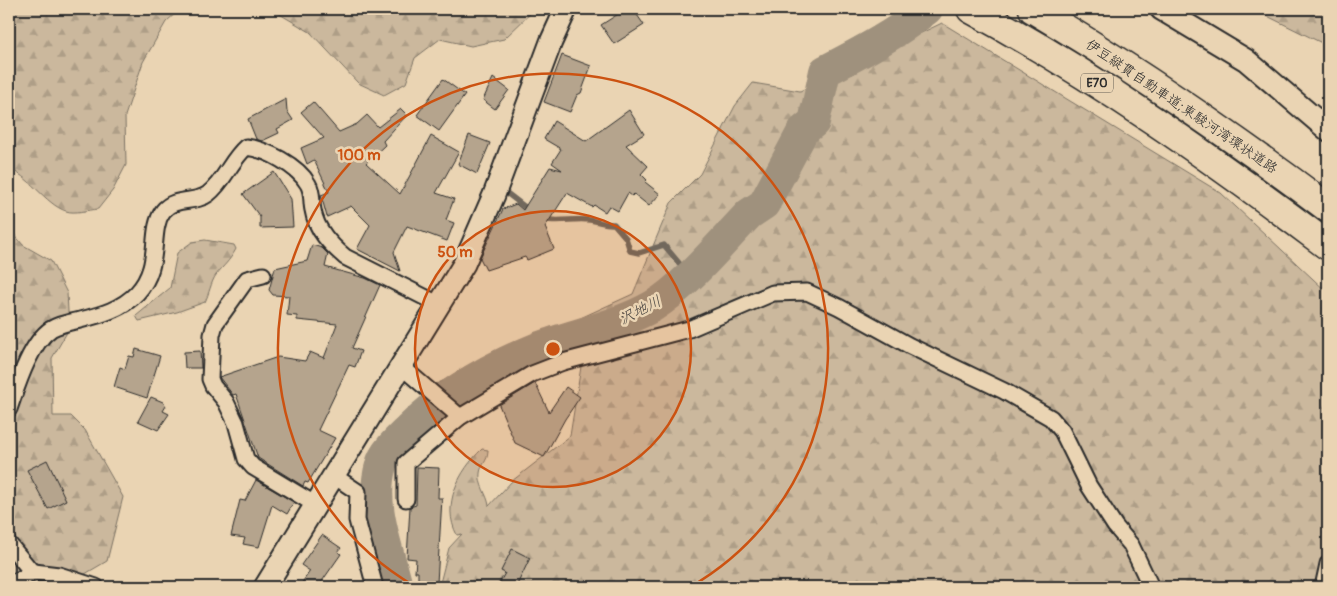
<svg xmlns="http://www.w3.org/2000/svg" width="1337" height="596" font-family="Pangolin,'Klee One',sans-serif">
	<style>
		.forest { fill: url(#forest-firs); stroke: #7b7264 }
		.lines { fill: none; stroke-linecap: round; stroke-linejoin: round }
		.stream { stroke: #71685c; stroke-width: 5.5 }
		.river { stroke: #9f917d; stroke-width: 32 }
		.building { fill: #b5a48d; stroke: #2b2b2b }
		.street-casing { stroke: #2b2b2b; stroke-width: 19 }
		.secondary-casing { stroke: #2b2b2b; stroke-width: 25 }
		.highway-casing { stroke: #2b2b2b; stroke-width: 31 }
		.street { stroke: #ead4b3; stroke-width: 15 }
		.secondary { stroke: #ead4b3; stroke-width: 21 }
		.highway { stroke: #ead4b3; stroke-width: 28 }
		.ring { fill: none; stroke: #cc5211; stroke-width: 2.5 }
		.labels { text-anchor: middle; stroke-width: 5; stroke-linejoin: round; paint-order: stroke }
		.shield { fill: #ead4b3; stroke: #645e54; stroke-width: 1 }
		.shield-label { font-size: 12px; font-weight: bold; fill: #2b2b2b }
		.street-label { font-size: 14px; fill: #2b2b2b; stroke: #ead4b3 }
		.water-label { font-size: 15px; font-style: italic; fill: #484440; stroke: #ead4b3 }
		.centre { fill: #cc5211; stroke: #ead4b3; stroke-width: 2.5 }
		.ring-label { font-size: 15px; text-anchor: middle; font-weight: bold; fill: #cc5211; stroke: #ead4b3; stroke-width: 5; stroke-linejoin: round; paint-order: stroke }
	</style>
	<defs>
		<pattern id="forest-firs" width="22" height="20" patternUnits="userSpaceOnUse" patternTransform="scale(1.25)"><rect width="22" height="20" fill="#cbb89d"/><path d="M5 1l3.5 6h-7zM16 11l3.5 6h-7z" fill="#ae9e87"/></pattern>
	</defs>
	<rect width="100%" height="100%" fill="#ead4b3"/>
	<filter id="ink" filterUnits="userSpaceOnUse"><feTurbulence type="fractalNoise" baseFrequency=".02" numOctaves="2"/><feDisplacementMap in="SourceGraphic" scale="10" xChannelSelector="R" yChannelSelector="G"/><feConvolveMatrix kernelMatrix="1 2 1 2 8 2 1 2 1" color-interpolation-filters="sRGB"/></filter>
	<g filter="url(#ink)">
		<!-- forest -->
		<g class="forest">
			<path d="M 9,9 L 180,9 L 166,22 L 143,62 L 125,116 L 126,165 L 113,190 L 98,209 C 89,210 74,214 66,211 C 46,205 26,172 9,170 Z"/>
			<path d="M 271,9 L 535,9 L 504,39 L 471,46 L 440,39 L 415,58 L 406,83 L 384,95 L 358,83 L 310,32 Z"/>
			<path d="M 1253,9 L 1328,9 L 1328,46 Z"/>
			<path d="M 942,23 L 1221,193 L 1328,293 L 1328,587 L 439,587 L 449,548 L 462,534 L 457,535 C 441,505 459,471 482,449 L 488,450 C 488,462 481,464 480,473 C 478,485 488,495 489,506 L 512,481 L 570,436 L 583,354 L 463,408 L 436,384 L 633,294 L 671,203 L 700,174 L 735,106 L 753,83 L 800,91 Z"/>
			<path d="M 9,228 L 23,245 L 51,261 L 67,293 L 69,329 L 52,358 L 53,416 L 71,416 L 85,430 L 123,497 L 107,561 L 63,587 L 9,587 Z"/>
			<path d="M 205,240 L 234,245 L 236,249 C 229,262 224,265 216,275 C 211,282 209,294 205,302 L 177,312 L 139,321 L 136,316 L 170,288 L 177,253 L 192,242 Z"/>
		</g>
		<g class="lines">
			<!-- stream -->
			<g class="stream">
				<path d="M 508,194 L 530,211"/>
				<path d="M 542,219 C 558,223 574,218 590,220 C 599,221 605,225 614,224 L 626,238 L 630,251 L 639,253 L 664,245 L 689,275"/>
			</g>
			<!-- river -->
			<path class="river" d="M 397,587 C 388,548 369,505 381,465 C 384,452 399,439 409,429 C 444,394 493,366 540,347 C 577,333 618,326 653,306 C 685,287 723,241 749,214 L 764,204 L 803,131 L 814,122 L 825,71 C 860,53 896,34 927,9"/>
		</g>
		<!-- building -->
		<g class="building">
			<path d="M 626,9 L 633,9 L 644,25 L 614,44 L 601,25 Z"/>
			<path d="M 562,55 L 591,66 L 581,93 L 577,95 L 570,112 L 544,102 Z"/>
			<path d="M 493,78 L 509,90 L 495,109 L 483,100 Z"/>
			<path d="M 443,79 L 465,95 L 439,131 L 417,115 Z"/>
			<path d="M 286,99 L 287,111 L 293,120 L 277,129 L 279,133 L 262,141 L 256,139 L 248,119 Z"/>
			<path d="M 313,102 L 339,132 L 357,124 L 367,115 L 378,127 L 401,109 L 407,115 L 383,141 L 385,145 L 366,163 L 400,194 L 431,136 L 459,152 L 436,193 L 454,199 L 446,220 L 454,223 L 447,241 L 407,226 L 394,252 L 400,271 L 357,249 L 370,225 L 351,206 L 327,217 L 321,195 L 329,192 L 314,160 L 307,164 L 301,148 L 324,138 L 301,112 Z"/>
			<path d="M 629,110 L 644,134 L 626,145 L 648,166 L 641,174 L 647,180 L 645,182 L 660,194 L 649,206 L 634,194 L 632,196 L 628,193 L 618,211 L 609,206 L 605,212 L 594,205 L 592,207 L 567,193 L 545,227 L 554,249 L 527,260 L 525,257 L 486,270 L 480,258 L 503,209 L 516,204 L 523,210 L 550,167 L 562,170 L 552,163 L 561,149 L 544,139 L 554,121 L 586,141 Z"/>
			<path d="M 469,135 L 490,143 L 477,174 L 458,164 Z"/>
			<path d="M 274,172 L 291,199 L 293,227 L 260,228 L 260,217 L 243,194 Z"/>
			<path d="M 312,245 L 322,248 L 328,254 L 325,267 L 365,278 L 380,285 L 352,348 L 361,351 L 355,367 L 349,365 L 318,430 L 335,438 L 308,483 L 305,482 L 303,486 L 258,458 L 236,394 L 233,395 L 219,377 L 278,357 L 305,361 L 310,352 L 324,358 L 337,324 L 297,320 L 297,316 L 287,315 L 289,296 L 273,295 L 269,290 L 275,268 L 307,261 Z"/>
			<path d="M 136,349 L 160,356 L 147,398 L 114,387 L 120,367 L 125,369 L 129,356 L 134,357 Z"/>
			<path d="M 200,351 L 201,368 L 185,368 L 184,352 Z"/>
			<path d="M 535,383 L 549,412 L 566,387 L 580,397 L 565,419 L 544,457 L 515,443 L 499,405 Z"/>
			<path d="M 151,397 L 163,402 L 166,406 L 163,411 L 169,414 L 158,430 L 138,421 Z"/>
			<path d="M 47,460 L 66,500 L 48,509 L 27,470 Z"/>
			<path d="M 417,467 L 439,468 L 438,498 L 442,498 L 437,583 L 418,582 L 418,572 L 415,572 L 416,559 L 407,558 L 410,507 L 416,505 Z"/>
			<path d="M 256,480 L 294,502 L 287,514 L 272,505 L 259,547 L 243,544 L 245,538 L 231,536 L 240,500 L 245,501 Z"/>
			<path d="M 322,535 L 341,548 L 338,552 L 341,554 L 318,587 L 299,587 L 310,571 L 301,565 Z"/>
			<path d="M 512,549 L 530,558 L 516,587 L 497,587 L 505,573 L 501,571 Z"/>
		</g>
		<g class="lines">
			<!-- street casing -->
			<g class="street-casing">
				<g id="street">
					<path d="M 263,275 L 247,279 L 215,324 L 212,335 L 210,379 L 213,386 L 226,402 L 236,423 L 246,459 L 253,467 L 316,505"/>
					<path d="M 402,367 L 460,417"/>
					<path d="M 9,409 C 17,386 30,343 51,329 C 59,324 70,322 80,320 C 101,315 122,309 137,293 C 163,265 148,232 163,211 C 175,196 195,204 208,194 C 224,182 231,160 246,147 C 266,149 298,166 308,184 C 313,192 311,202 313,210 C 316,230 331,245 345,257 L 440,305"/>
					<path d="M 334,476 L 358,492 L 357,520 L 375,587"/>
					<path d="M 406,499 L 406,463 L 460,417 L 532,374 L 563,362 L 689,329 L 773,293 L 807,292 L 839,307 L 910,346 L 1004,391 L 1051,418 L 1062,431 L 1089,486 L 1115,526 L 1131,545 L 1151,587"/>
					<path d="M 9,544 L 32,572"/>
					<path d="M 9,585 L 34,572 L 59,575 L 96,587"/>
					<path d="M 1323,587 L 1328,564"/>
				</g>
			</g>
			<!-- secondary casing -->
			<g class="secondary-casing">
				<g id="secondary">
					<path d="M 1161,9 L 1246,60 L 1328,130"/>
					<path d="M 265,587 L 464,264 L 494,195 L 551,42 L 566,9"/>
				</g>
			</g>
			<!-- highway casing -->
			<g class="highway-casing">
				<g id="highway">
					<path d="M 971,9 C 1097,77 1214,160 1328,246"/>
					<path d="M 1033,9 C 1136,70 1233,137 1328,208"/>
				</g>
			</g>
			<!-- street -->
			<use href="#street" class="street"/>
			<!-- secondary -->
			<use href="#secondary" class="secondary"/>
			<!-- highway -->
			<use href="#highway" class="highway"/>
		</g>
	</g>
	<!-- distance rings -->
	<circle cx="553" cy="349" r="138" fill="#cc5211" fill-opacity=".12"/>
	<g class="ring">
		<circle cx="553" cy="349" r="138"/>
		<path d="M416 587A275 275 0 1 1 690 587"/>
	</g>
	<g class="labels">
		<!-- shield labels -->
		<rect class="shield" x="1081" y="73.5" width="32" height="19" rx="4"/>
		<g class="shield-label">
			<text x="1097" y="87">E70</text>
		</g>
		<!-- street labels -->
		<g class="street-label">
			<text transform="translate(1182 106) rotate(34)" y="5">伊豆縦貫自動車道;東駿河湾環状道路</text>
		</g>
		<!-- water labels -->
		<g class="water-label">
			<text transform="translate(640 310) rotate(-27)" y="5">沢地川</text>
		</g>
	</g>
	<circle cx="553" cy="349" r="8" class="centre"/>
	<g class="ring-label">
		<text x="359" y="160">100 m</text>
		<text x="455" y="257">50 m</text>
	</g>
	<!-- margin -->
	<rect width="1337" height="596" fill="none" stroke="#ead4b3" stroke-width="30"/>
	<rect x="15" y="15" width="1307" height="566" fill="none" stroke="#2b2b2b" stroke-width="2" filter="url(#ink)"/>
</svg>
